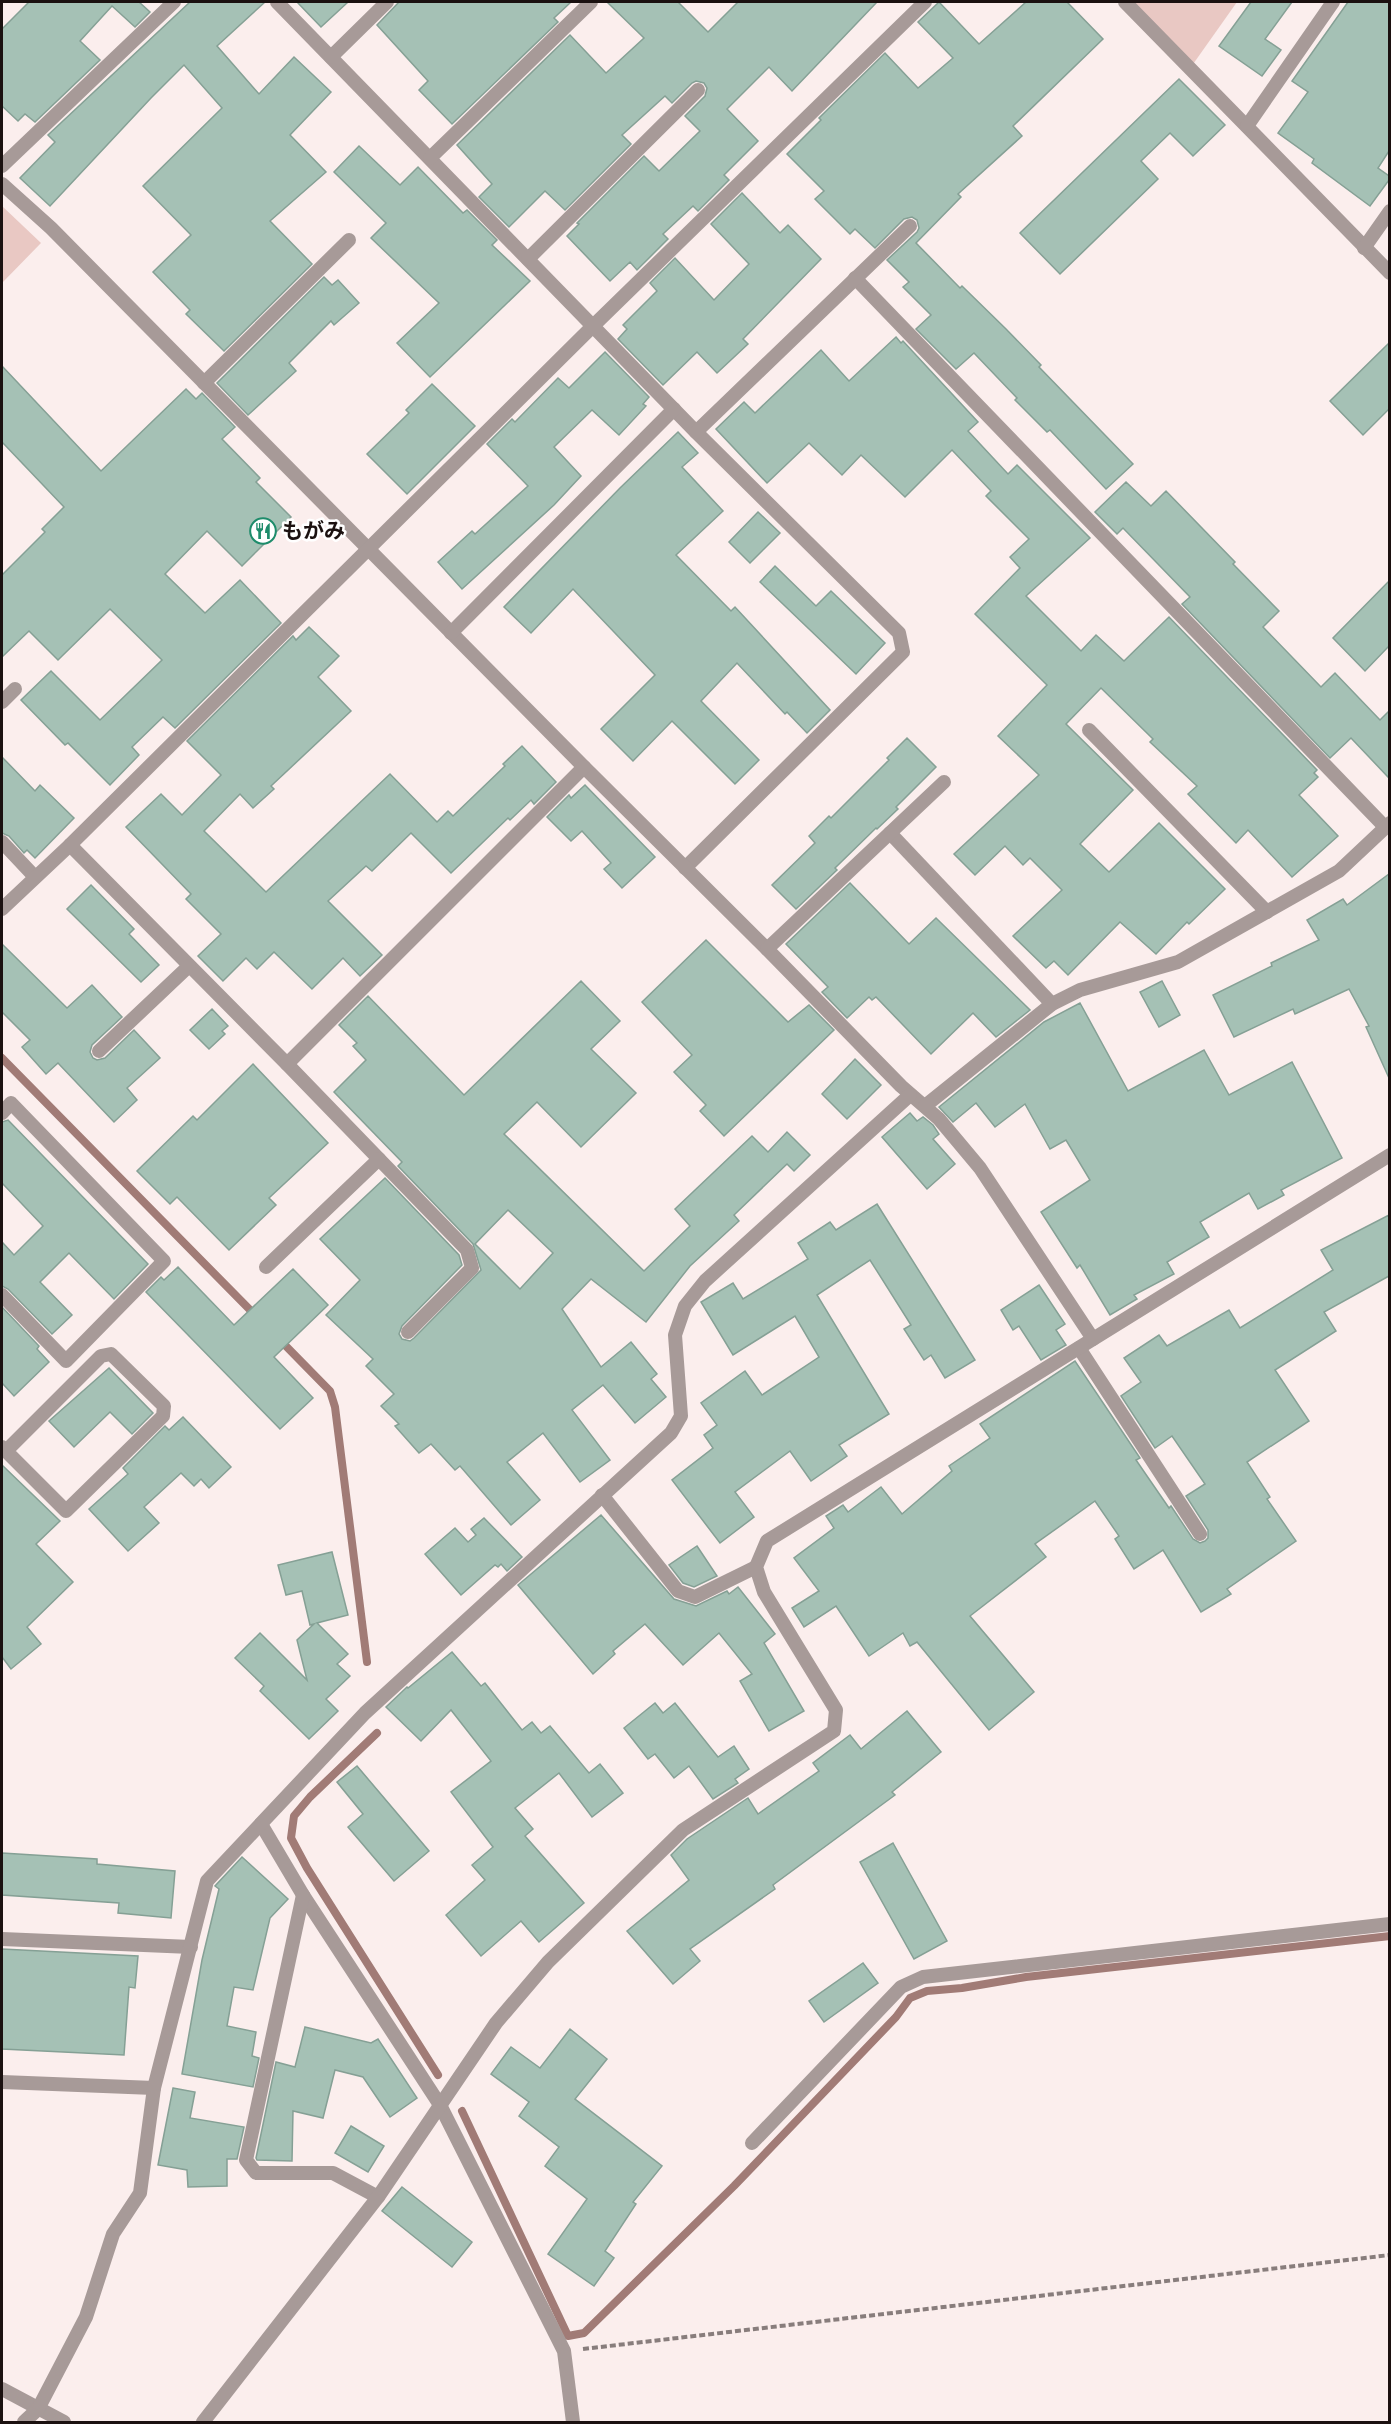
<svg xmlns="http://www.w3.org/2000/svg" width="1391" height="2424" font-family="'Noto Sans','Noto Sans JP',sans-serif">
	<style>
		.green { fill: #e9c8c3 }
		.lines { fill: none; stroke-linecap: round; stroke-linejoin: round }
		.stream { stroke: #a17b76; stroke-width: 8 }
		.building { fill: #a5c1b5; stroke: #85a095; stroke-width: 1.5; fill-rule: evenodd }
		.path { stroke: #887d7c; stroke-width: 4; stroke-dasharray: 6 3; stroke-linecap: butt }
		.service { stroke: #a79a98; stroke-width: 14 }
		.labels { text-anchor: middle; stroke-width: 5; stroke-linejoin: round; paint-order: stroke }
		.poi-label { font-size: 21px; font-weight: bold; fill: #1b1110; stroke: #fff; text-anchor: start }
	</style>
	<rect width="100%" height="100%" fill="#fbeeed"/>
	<!-- green -->
	<g class="green">
		<path d="M 1133,2 L 1237,2 L 1191,67 Z"/>
		<path d="M 2,206 L 41,243 L 2,283 Z"/>
	</g>
	<g class="lines">
		<!-- stream -->
		<g class="stream">
			<path d="M 2,1058 L 256,1316"/>
			<path d="M 278,1338 L 330,1391 L 335,1407 L 367,1662"/>
			<path d="M 377,1733 L 310,1797 L 294,1816 L 291,1838 L 307,1868 L 438,2075"/>
			<path d="M 462,2111 L 568,2336 L 584,2333 L 734,2186 L 896,2017 L 910,1998 L 927,1991 L 962,1988 L 1026,1977 L 1390,1936"/>
		</g>
	</g>
	<!-- building -->
	<g class="building">
		<path d="M 29,2 L 139,2 L 150,12 L 135,27 L 112,6 L 80,41 L 100,60 L 35,122 L 25,114 L 18,121 L 2,106 L 2,29 Z"/>
		<path d="M 190,2 L 265,2 L 217,46 L 259,94 L 294,57 L 331,92 L 290,135 L 326,172 L 270,221 L 312,264 L 224,351 L 186,314 L 190,310 L 153,272 L 191,235 L 143,186 L 222,108 L 184,65 L 151,98 L 50,206 L 20,178 L 55,142 L 48,135 Z"/>
		<path d="M 297,2 L 348,2 L 321,27 Z"/>
		<path d="M 399,2 L 571,2 L 554,18 L 558,22 L 452,124 L 419,90 L 428,81 L 377,25 Z"/>
		<path d="M 607,2 L 678,2 L 708,32 L 738,2 L 877,2 L 792,91 L 769,67 L 727,109 L 758,141 L 724,175 L 729,180 L 698,211 L 693,206 L 663,234 L 668,239 L 637,270 L 630,262 L 610,281 L 567,236 L 579,224 L 577,223 L 644,156 L 659,171 L 700,131 L 685,116 L 705,96 L 707,88 L 704,83 L 696,81 L 692,83 L 672,103 L 665,96 L 622,135 L 631,144 L 565,210 L 545,191 L 509,227 L 479,197 L 492,184 L 457,145 L 570,35 L 606,73 L 644,38 Z"/>
		<path d="M 939,2 L 979,44 L 1026,2 L 1067,2 L 1103,39 L 1013,126 L 1022,136 L 958,194 L 961,197 L 916,243 L 960,288 L 962,286 L 1006,329 L 1041,365 L 1039,367 L 1133,464 L 1106,489 L 1050,430 L 1047,432 L 1015,400 L 1017,398 L 974,353 L 956,369 L 916,329 L 931,315 L 903,287 L 909,282 L 887,260 L 917,232 L 919,228 L 917,220 L 912,217 L 904,219 L 875,248 L 855,229 L 850,234 L 815,199 L 824,191 L 787,154 L 821,120 L 819,118 L 885,53 L 918,88 L 953,58 L 918,22 Z"/>
		<path d="M 1251,2 L 1292,2 L 1265,39 L 1281,50 L 1262,76 L 1219,46 Z"/>
		<path d="M 1348,2 L 1389,2 L 1389,151 L 1378,168 L 1389,176 L 1389,180 L 1370,206 L 1312,163 L 1314,159 L 1278,133 L 1308,92 L 1292,81 Z"/>
		<path d="M 1179,79 L 1225,125 L 1193,156 L 1170,133 L 1141,161 L 1158,179 L 1060,274 L 1020,233 Z"/>
		<path d="M 359,146 L 400,185 L 418,167 L 463,213 L 467,210 L 497,240 L 492,245 L 530,281 L 430,377 L 397,343 L 439,303 L 371,238 L 386,223 L 334,172 Z"/>
		<path d="M 742,193 L 780,233 L 788,225 L 821,259 L 743,339 L 748,344 L 717,373 L 697,352 L 663,385 L 618,339 L 627,329 L 623,325 L 657,291 L 650,283 L 675,258 L 714,300 L 749,264 L 711,224 Z"/>
		<path d="M 324,277 L 332,285 L 338,280 L 359,303 L 334,325 L 331,321 L 289,363 L 296,371 L 248,415 L 217,383 Z"/>
		<path d="M 896,337 L 901,343 L 903,341 L 978,422 L 968,431 L 1008,474 L 1017,465 L 1090,538 L 1026,596 L 1081,651 L 1096,635 L 1124,661 L 1169,617 L 1317,770 L 1314,773 L 1318,777 L 1299,795 L 1338,836 L 1292,877 L 1248,830 L 1236,843 L 1188,794 L 1197,786 L 1150,742 L 1153,739 L 1101,688 L 1066,724 L 1133,790 L 1080,844 L 1109,872 L 1159,823 L 1225,889 L 1189,924 L 1187,922 L 1156,954 L 1120,922 L 1068,975 L 1054,961 L 1046,968 L 1013,936 L 1062,890 L 1030,858 L 1023,865 L 1005,846 L 975,875 L 954,854 L 1039,775 L 998,736 L 1047,685 L 975,614 L 1020,568 L 1010,557 L 1029,539 L 986,496 L 991,491 L 952,450 L 905,497 L 861,455 L 842,475 L 809,443 L 767,483 L 716,429 L 744,402 L 755,413 L 821,350 L 849,381 Z"/>
		<path d="M 1389,343 L 1389,409 L 1363,435 L 1330,401 Z"/>
		<path d="M 605,352 L 649,397 L 643,404 L 646,406 L 619,435 L 592,410 L 554,447 L 581,476 L 554,505 L 462,589 L 438,562 L 472,531 L 475,534 L 528,486 L 487,444 L 512,419 L 515,422 L 558,378 L 569,388 Z"/>
		<path d="M 2,366 L 101,471 L 186,389 L 196,399 L 202,393 L 235,427 L 222,439 L 260,478 L 256,482 L 291,517 L 242,566 L 207,531 L 165,574 L 205,613 L 240,580 L 281,623 L 175,728 L 163,717 L 132,747 L 139,755 L 110,785 L 68,743 L 65,745 L 21,700 L 51,671 L 100,720 L 162,660 L 110,609 L 58,660 L 29,631 L 2,657 L 2,575 L 45,532 L 42,529 L 64,507 L 2,442 Z"/>
		<path d="M 432,384 L 475,426 L 407,494 L 367,454 L 409,413 L 406,410 Z"/>
		<path d="M 678,432 L 698,453 L 682,467 L 723,511 L 676,555 L 731,611 L 735,607 L 830,710 L 807,733 L 787,712 L 785,714 L 737,663 L 701,701 L 759,760 L 735,784 L 672,721 L 633,761 L 601,729 L 655,675 L 573,589 L 531,633 L 504,607 L 620,488 Z"/>
		<path d="M 1126,482 L 1151,506 L 1166,491 L 1235,562 L 1233,564 L 1279,611 L 1263,627 L 1321,687 L 1335,673 L 1380,720 L 1389,711 L 1389,778 L 1351,738 L 1330,758 L 1182,604 L 1190,597 L 1123,528 L 1117,534 L 1095,512 Z"/>
		<path d="M 758,512 L 780,533 L 750,563 L 729,542 Z"/>
		<path d="M 775,566 L 816,606 L 831,591 L 885,643 L 856,674 L 760,582 Z"/>
		<path d="M 1389,581 L 1389,646 L 1365,671 L 1333,638 Z"/>
		<path d="M 309,627 L 339,656 L 318,677 L 351,711 L 271,786 L 274,789 L 253,808 L 240,794 L 204,831 L 266,892 L 390,774 L 437,822 L 448,811 L 453,816 L 505,766 L 503,764 L 522,746 L 556,782 L 534,804 L 531,800 L 510,820 L 508,818 L 451,873 L 411,833 L 372,871 L 366,866 L 328,901 L 382,955 L 360,976 L 343,958 L 312,989 L 274,952 L 257,969 L 246,958 L 223,981 L 198,956 L 221,934 L 186,899 L 191,894 L 126,827 L 161,794 L 182,815 L 221,775 L 187,741 L 293,636 L 296,640 Z"/>
		<path d="M 907,738 L 936,767 L 896,807 L 898,809 L 877,829 L 876,828 L 835,868 L 837,870 L 796,909 L 772,885 L 815,843 L 809,836 L 829,816 L 831,818 L 889,760 L 887,758 Z"/>
		<path d="M 2,757 L 35,791 L 40,785 L 74,818 L 35,858 L 27,850 L 24,853 L 9,836 L 2,833 Z"/>
		<path d="M 585,785 L 655,857 L 622,888 L 604,869 L 611,863 L 582,831 L 571,841 L 547,817 L 569,795 L 571,798 Z"/>
		<path d="M 1389,874 L 1389,1078 L 1366,1027 L 1369,1026 L 1349,989 L 1295,1014 L 1293,1009 L 1234,1037 L 1213,995 L 1272,966 L 1271,963 L 1319,940 L 1307,920 L 1343,899 L 1347,905 Z"/>
		<path d="M 850,883 L 909,944 L 936,918 L 1030,1010 L 996,1037 L 973,1013 L 931,1054 L 876,997 L 872,1000 L 869,997 L 847,1018 L 822,992 L 828,987 L 786,944 Z"/>
		<path d="M 91,885 L 134,929 L 129,934 L 159,965 L 141,982 L 67,909 Z"/>
		<path d="M 706,940 L 788,1022 L 809,1005 L 834,1030 L 724,1136 L 700,1111 L 706,1105 L 674,1072 L 692,1055 L 642,1002 Z"/>
		<path d="M 2,944 L 67,1008 L 92,985 L 122,1017 L 92,1045 L 90,1052 L 93,1058 L 97,1060 L 105,1058 L 134,1030 L 160,1058 L 127,1088 L 137,1100 L 114,1122 L 58,1063 L 46,1074 L 22,1047 L 30,1040 L 2,1012 Z"/>
		<path d="M 581,981 L 620,1021 L 591,1049 L 636,1093 L 581,1147 L 537,1102 L 504,1134 L 644,1271 L 690,1226 L 675,1209 L 752,1136 L 768,1152 L 787,1132 L 810,1155 L 794,1171 L 787,1164 L 734,1215 L 739,1221 L 690,1266 L 646,1322 L 591,1279 L 562,1309 L 601,1367 L 631,1342 L 657,1374 L 651,1379 L 666,1397 L 635,1423 L 603,1385 L 572,1410 L 610,1460 L 580,1482 L 543,1433 L 507,1462 L 540,1500 L 511,1525 L 460,1466 L 455,1470 L 431,1444 L 419,1453 L 395,1426 L 399,1424 L 381,1406 L 394,1394 L 366,1366 L 373,1359 L 326,1315 L 360,1280 L 320,1239 L 385,1178 L 459,1255 L 462,1265 L 402,1326 L 399,1334 L 402,1339 L 410,1341 L 414,1338 L 481,1270 L 473,1244 L 398,1166 L 402,1162 L 334,1092 L 366,1060 L 353,1046 L 357,1043 L 339,1025 L 368,996 L 464,1095 ZM 508,1210 L 553,1253 L 520,1289 L 475,1244 Z"/>
		<path d="M 1162,981 L 1180,1015 L 1159,1027 L 1140,992 Z"/>
		<path d="M 1080,1003 L 1128,1091 L 1204,1050 L 1229,1095 L 1292,1062 L 1342,1158 L 1281,1190 L 1284,1195 L 1258,1209 L 1249,1193 L 1200,1222 L 1209,1237 L 1167,1262 L 1174,1274 L 1134,1295 L 1137,1299 L 1110,1315 L 1080,1265 L 1077,1268 L 1041,1212 L 1090,1180 L 1066,1140 L 1050,1149 L 1025,1104 L 995,1127 L 976,1103 L 953,1122 L 939,1107 L 1044,1022 Z"/>
		<path d="M 212,1009 L 228,1026 L 222,1031 L 225,1034 L 209,1049 L 190,1030 Z"/>
		<path d="M 855,1059 L 881,1085 L 847,1119 L 822,1094 Z"/>
		<path d="M 253,1064 L 328,1143 L 269,1198 L 276,1205 L 229,1250 L 177,1197 L 170,1204 L 137,1171 L 193,1116 L 197,1120 Z"/>
		<path d="M 910,1113 L 917,1121 L 923,1117 L 933,1125 L 939,1134 L 933,1139 L 955,1164 L 927,1189 L 882,1137 Z"/>
		<path d="M 8,1120 L 148,1264 L 114,1299 L 69,1253 L 40,1282 L 72,1315 L 52,1334 L 8,1289 L 2,1286 L 2,1242 L 14,1255 L 43,1226 L 2,1183 L 2,1122 Z"/>
		<path d="M 877,1204 L 975,1360 L 945,1378 L 931,1355 L 924,1360 L 904,1329 L 911,1325 L 870,1260 L 817,1295 L 889,1414 L 839,1445 L 847,1456 L 811,1481 L 790,1451 L 735,1492 L 754,1517 L 720,1543 L 672,1480 L 713,1448 L 704,1435 L 717,1425 L 701,1403 L 745,1371 L 762,1395 L 819,1357 L 795,1316 L 733,1355 L 701,1302 L 733,1283 L 743,1299 L 808,1259 L 798,1243 L 830,1222 L 836,1230 Z"/>
		<path d="M 1389,1215 L 1389,1276 L 1324,1312 L 1336,1331 L 1275,1370 L 1309,1421 L 1247,1462 L 1270,1497 L 1267,1499 L 1296,1541 L 1227,1589 L 1231,1594 L 1201,1612 L 1163,1550 L 1134,1569 L 1115,1539 L 1119,1536 L 1095,1501 L 1035,1544 L 1046,1557 L 970,1616 L 1034,1692 L 989,1730 L 917,1642 L 910,1646 L 903,1633 L 869,1656 L 836,1606 L 804,1627 L 792,1608 L 819,1591 L 794,1558 L 834,1528 L 826,1516 L 843,1505 L 848,1512 L 881,1487 L 902,1514 L 952,1471 L 949,1466 L 990,1438 L 980,1424 L 1075,1361 L 1140,1458 L 1136,1460 L 1169,1508 L 1171,1506 L 1193,1539 L 1200,1543 L 1205,1541 L 1208,1538 L 1208,1530 L 1186,1496 L 1205,1484 L 1172,1436 L 1155,1448 L 1121,1396 L 1141,1382 L 1124,1358 L 1159,1335 L 1167,1346 L 1229,1310 L 1240,1328 L 1333,1270 L 1321,1250 Z"/>
		<path d="M 178,1267 L 234,1325 L 293,1269 L 328,1305 L 274,1357 L 313,1398 L 280,1429 L 146,1292 L 161,1277 L 164,1280 Z"/>
		<path d="M 1039,1285 L 1065,1324 L 1056,1330 L 1066,1345 L 1041,1360 L 1019,1326 L 1013,1330 L 1001,1310 Z"/>
		<path d="M 2,1307 L 39,1346 L 37,1349 L 49,1362 L 14,1396 L 2,1383 Z"/>
		<path d="M 109,1368 L 153,1413 L 132,1434 L 110,1412 L 74,1447 L 49,1421 Z"/>
		<path d="M 183,1417 L 231,1467 L 209,1488 L 201,1479 L 194,1486 L 181,1473 L 144,1507 L 159,1523 L 128,1551 L 89,1509 L 128,1474 L 123,1468 L 165,1426 L 169,1430 Z"/>
		<path d="M 2,1465 L 60,1521 L 36,1544 L 73,1582 L 27,1627 L 41,1644 L 11,1669 L 2,1657 Z"/>
		<path d="M 601,1515 L 674,1599 L 696,1606 L 727,1591 L 729,1594 L 738,1587 L 775,1634 L 764,1643 L 804,1711 L 769,1731 L 740,1681 L 752,1674 L 719,1633 L 683,1665 L 645,1624 L 613,1651 L 615,1654 L 593,1674 L 518,1585 Z"/>
		<path d="M 484,1518 L 522,1557 L 507,1571 L 501,1564 L 498,1567 L 495,1565 L 461,1595 L 425,1554 L 455,1528 L 468,1542 L 476,1535 L 471,1529 Z"/>
		<path d="M 697,1546 L 717,1576 L 694,1587 L 683,1583 L 669,1565 Z"/>
		<path d="M 332,1552 L 348,1615 L 317,1623 L 348,1654 L 337,1664 L 350,1676 L 326,1699 L 338,1711 L 309,1739 L 260,1691 L 264,1686 L 235,1658 L 260,1633 L 307,1680 L 297,1640 L 314,1624 L 310,1625 L 302,1591 L 286,1595 L 278,1565 Z"/>
		<path d="M 452,1652 L 481,1686 L 485,1683 L 522,1730 L 532,1722 L 541,1733 L 550,1726 L 589,1773 L 600,1764 L 623,1793 L 592,1817 L 559,1773 L 515,1808 L 533,1829 L 525,1836 L 584,1903 L 539,1942 L 521,1921 L 481,1956 L 446,1915 L 485,1880 L 472,1865 L 493,1847 L 451,1792 L 491,1761 L 451,1710 L 421,1741 L 386,1707 L 407,1687 L 408,1688 Z"/>
		<path d="M 655,1703 L 663,1713 L 675,1703 L 718,1757 L 734,1746 L 749,1769 L 735,1779 L 738,1783 L 713,1799 L 689,1766 L 674,1778 L 655,1754 L 648,1759 L 624,1728 Z"/>
		<path d="M 907,1711 L 941,1752 L 892,1792 L 895,1795 L 773,1885 L 775,1889 L 690,1949 L 700,1961 L 673,1984 L 627,1931 L 689,1880 L 671,1855 L 687,1839 L 748,1798 L 758,1814 L 819,1771 L 813,1763 L 850,1735 L 861,1749 Z"/>
		<path d="M 357,1766 L 429,1851 L 394,1881 L 348,1827 L 363,1814 L 337,1782 Z"/>
		<path d="M 893,1843 L 947,1941 L 914,1959 L 860,1862 Z"/>
		<path d="M 2,1853 L 97,1859 L 97,1864 L 175,1871 L 171,1918 L 118,1913 L 119,1903 L 2,1895 Z"/>
		<path d="M 242,1857 L 288,1899 L 270,1918 L 253,1990 L 234,1987 L 227,2026 L 256,2032 L 252,2056 L 259,2058 L 253,2087 L 182,2074 L 202,1960 L 219,1889 L 215,1886 Z"/>
		<path d="M 2,1949 L 138,1956 L 135,1988 L 129,1987 L 124,2055 L 2,2049 Z"/>
		<path d="M 863,1963 L 878,1983 L 824,2022 L 809,2001 Z"/>
		<path d="M 305,2027 L 371,2043 L 378,2039 L 417,2098 L 390,2117 L 363,2077 L 335,2070 L 323,2118 L 293,2111 L 292,2161 L 257,2160 L 256,2158 L 276,2062 L 295,2067 Z"/>
		<path d="M 570,2029 L 607,2059 L 575,2099 L 662,2166 L 633,2202 L 636,2204 L 605,2251 L 614,2258 L 594,2286 L 548,2254 L 587,2199 L 545,2166 L 559,2147 L 519,2116 L 529,2102 L 491,2074 L 511,2047 L 540,2068 Z"/>
		<path d="M 173,2088 L 195,2092 L 190,2118 L 244,2127 L 237,2159 L 227,2159 L 227,2186 L 188,2187 L 187,2170 L 158,2165 Z"/>
		<path d="M 351,2126 L 384,2146 L 368,2172 L 335,2153 Z"/>
		<path d="M 402,2187 L 472,2242 L 452,2267 L 382,2211 Z"/>
	</g>
	<g class="lines">
		<!-- path -->
		<path class="path" d="M 583,2349 L 1390,2255"/>
		<!-- service -->
		<g class="service">
			<path d="M 277,2 L 696,432 L 899,633 L 903,652 L 685,868"/>
			<path d="M 1125,2 L 1390,273"/>
			<path d="M 331,57 L 387,2"/>
			<path d="M 1247,126 L 1333,2"/>
			<path d="M 430,158 L 591,2"/>
			<path d="M 2,166 L 174,2"/>
			<path d="M 2,184 L 51,228 L 584,767 L 767,949 L 901,1086 L 939,1119 L 980,1168 L 1093,1339"/>
			<path d="M 1364,248 L 1390,211"/>
			<path d="M 528,259 L 698,90"/>
			<path d="M 855,278 L 1385,827"/>
			<path d="M 204,383 L 349,240"/>
			<path d="M 696,432 L 910,226"/>
			<path d="M 451,633 L 674,409"/>
			<path d="M 2,702 L 15,689"/>
			<path d="M 1089,730 L 1267,912"/>
			<path d="M 890,833 L 1052,1004"/>
			<path d="M 2,842 L 35,877"/>
			<path d="M 70,845 L 287,1064 L 467,1250 L 472,1268 L 408,1332"/>
			<path d="M 2,909 L 70,845 L 593,326 L 925,2"/>
			<path d="M 767,949 L 944,782"/>
			<path d="M 99,1051 L 189,966"/>
			<path d="M 287,1064 L 584,767"/>
			<path d="M 925,1106 L 1052,1004 L 1080,990 L 1178,962 L 1339,871 L 1390,823"/>
			<path d="M 2,1113 L 11,1103 L 164,1261 L 66,1361 L 2,1295"/>
			<path d="M 266,1267 L 379,1159"/>
			<path d="M 1079,1348 L 1200,1534"/>
			<path d="M 2,1447 L 66,1511 L 163,1416 L 164,1406 L 111,1354 L 101,1356 L 6,1451"/>
			<path d="M 602,1495 L 678,1591 L 695,1597 L 756,1567"/>
			<path d="M 261,1824 L 303,1895 L 440,2105 L 564,2351 L 573,2422"/>
			<path d="M 303,1895 L 246,2160 L 256,2173 L 333,2173 L 378,2197"/>
			<path d="M 2,1939 L 191,1947"/>
			<path d="M 2,2082 L 154,2088"/>
			<path d="M 752,2143 L 901,1987 L 923,1977 L 1390,1924"/>
			<path d="M 2,2389 L 64,2422"/>
			<path d="M 24,2422 L 38,2409 L 86,2317 L 113,2234 L 140,2193 L 154,2088 L 207,1881 L 365,1713 L 671,1433 L 681,1416 L 675,1335 L 685,1306 L 705,1281 L 910,1095"/>
			<path d="M 203,2422 L 378,2197 L 496,2023 L 548,1962 L 683,1830 L 834,1731 L 836,1710 L 764,1592 L 756,1567 L 767,1541 L 1390,1155"/>
		</g>
	</g>
	<!-- icons -->
	<defs>
		<g id="restaurant-ring" transform="scale(1.35)"><circle r="9.5" fill="#fff" stroke="#1e8c6b" stroke-width="1.5"/><path d="M-5-6h1v4h1v-4h1v4h1v-4h1v5L-1.5 .5V6h-2V.5L-5-1ZM5-6V6H3V1.5H1.5Q1.5-4 5-6Z" fill="#1e8c6b"/></g>
	</defs>
	<g fill-rule="evenodd">
		<use href="#restaurant-ring" x="263" y="531"/>
	</g>
	<g class="labels">
		<!-- poi labels -->
		<g class="poi-label">
			<text x="282" y="538">もがみ</text>
		</g>
	</g>
	<!-- border -->
	<rect width="1391" height="2424" fill="none" stroke="#1b1110" stroke-width="6"/>
</svg>
